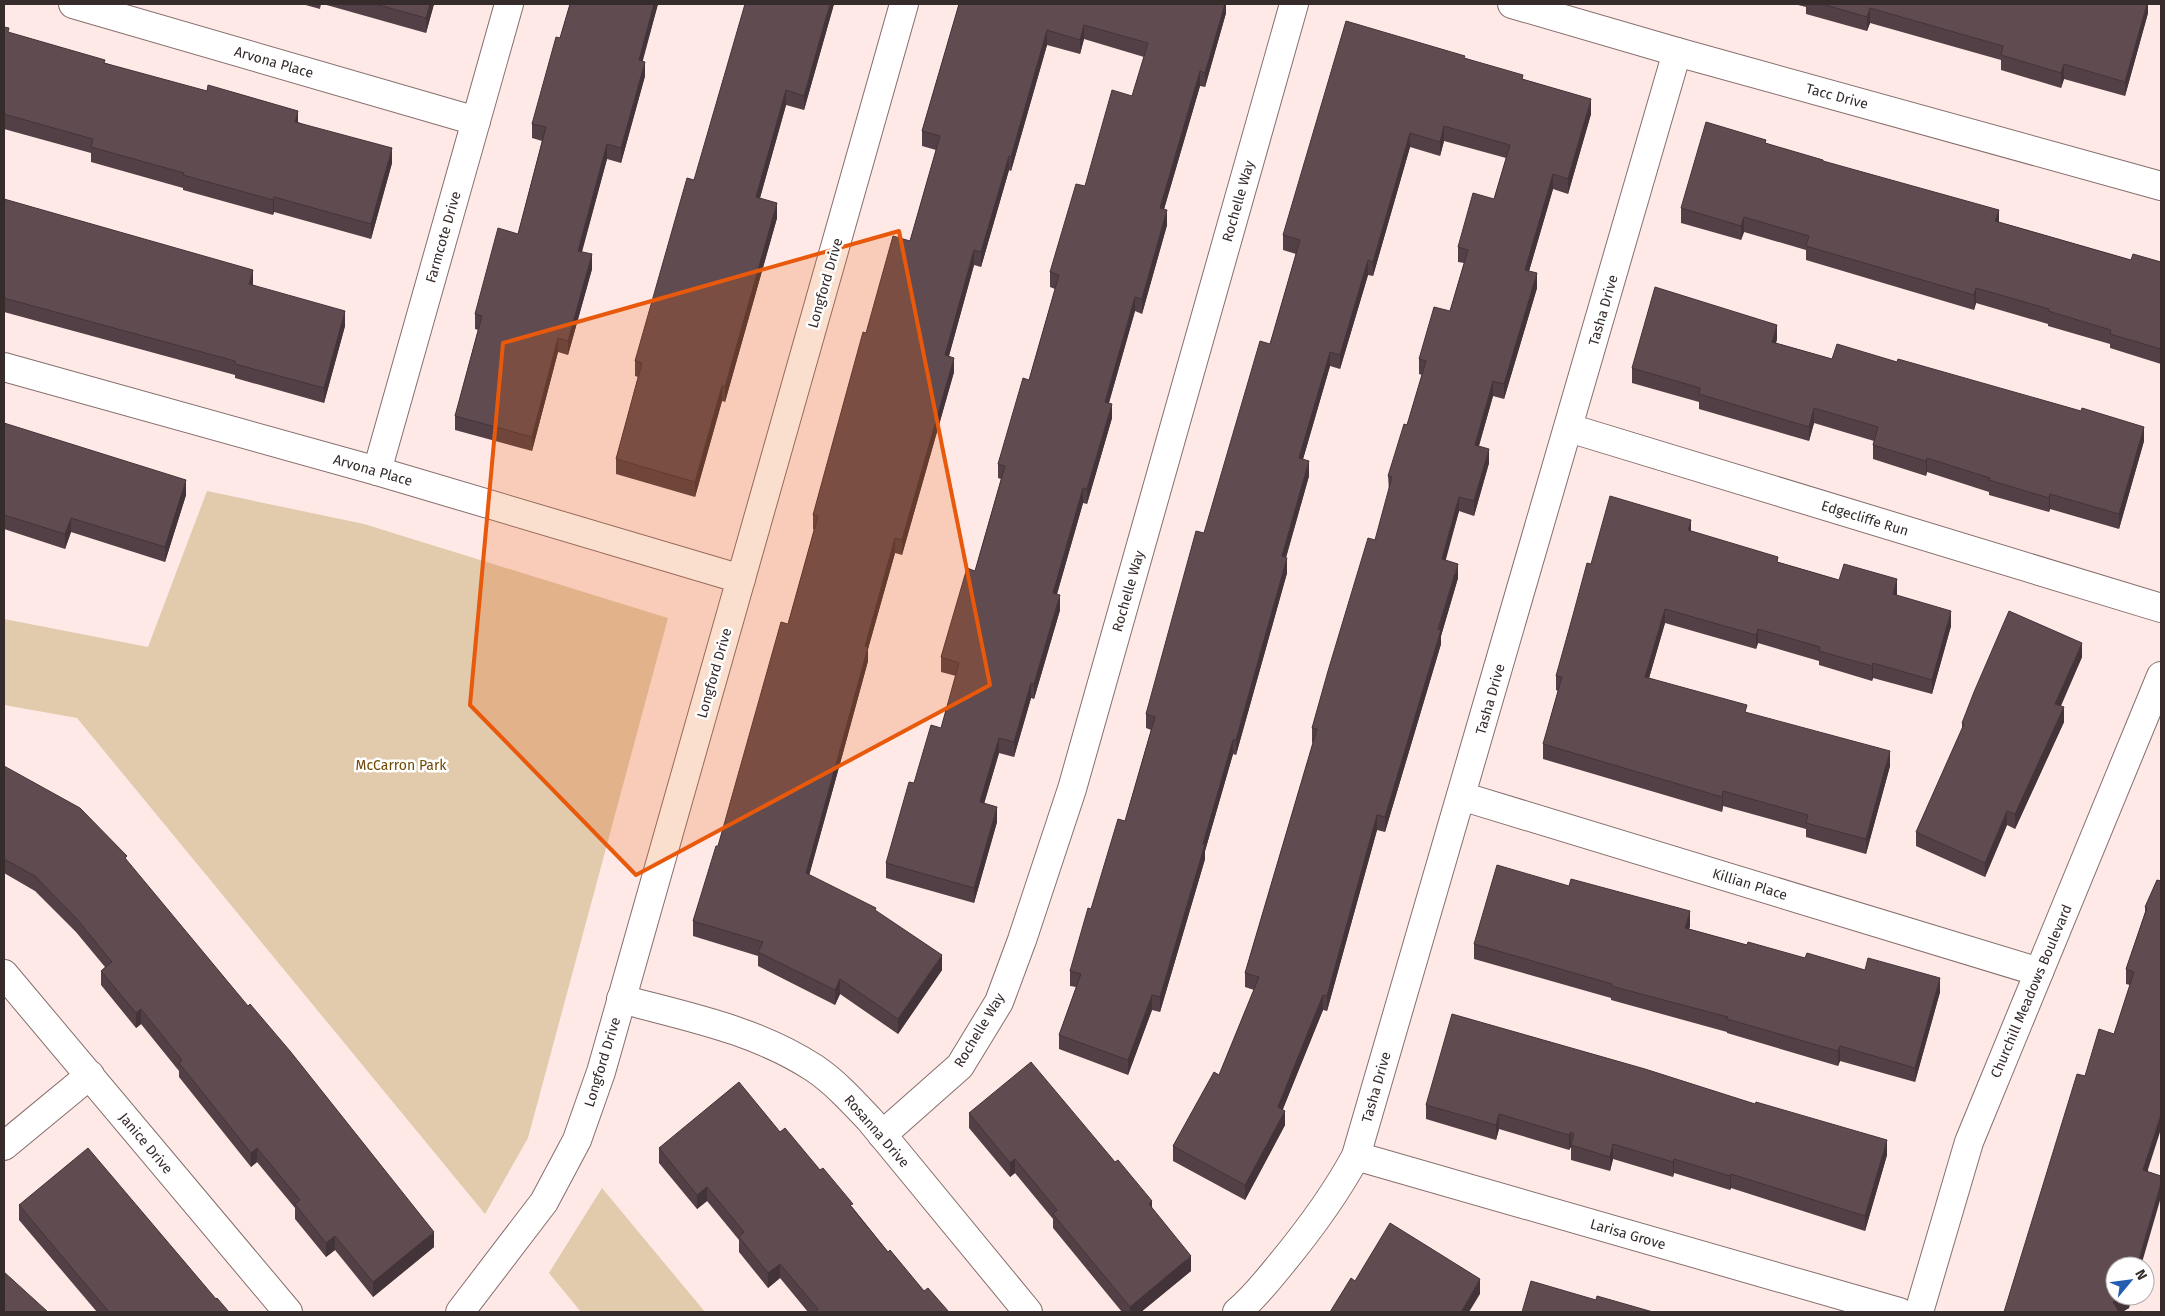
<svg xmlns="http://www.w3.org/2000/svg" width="2165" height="1316" font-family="'Fira Sans',sans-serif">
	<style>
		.green { fill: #e2caac }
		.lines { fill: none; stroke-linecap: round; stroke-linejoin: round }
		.street-casing { stroke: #866f6d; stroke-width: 30 }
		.secondary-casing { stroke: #866f6d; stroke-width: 30 }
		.street { stroke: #fff; stroke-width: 28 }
		.secondary { stroke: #fff; stroke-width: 28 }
		.wall { fill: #534046 }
		.shaded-wall { fill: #433439 }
		.building { fill: #604b51; stroke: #433439 }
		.marked { fill: #e8590c; fill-opacity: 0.2; stroke: #e8590c; stroke-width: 4; stroke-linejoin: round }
		.labels { text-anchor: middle; stroke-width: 5; stroke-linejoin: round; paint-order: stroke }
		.street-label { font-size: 14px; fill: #352c2b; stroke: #fff }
		.park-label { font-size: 14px; fill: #704905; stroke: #fff }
	</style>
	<rect width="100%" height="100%" fill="#fee9e7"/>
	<!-- green -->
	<g class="green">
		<path d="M 207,491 L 364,524 L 668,618 L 528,1138 L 485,1214 L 77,718 L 4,705 L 4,619 L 148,647 Z"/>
		<path d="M 602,1188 L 705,1312 L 581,1312 L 549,1273 Z"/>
	</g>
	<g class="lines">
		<!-- street casing -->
		<g class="street-casing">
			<g id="street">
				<path d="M 73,4 L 476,121"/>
				<path d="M 4,367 L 377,471 L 741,579"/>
				<path d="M 1569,428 L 2161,608"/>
				<path d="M 377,471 L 509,4"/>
				<path d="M 1461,796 L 2039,972"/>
				<path d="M 4,974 L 288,1312"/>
				<path d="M 621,999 C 688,1017 756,1030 814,1068 C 835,1082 853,1102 870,1120 L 1028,1312"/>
				<path d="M 882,1135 L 960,1066 L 999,1002 L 1022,940 L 1072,789 L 1294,4"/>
				<path d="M 4,1146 L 90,1075"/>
				<path d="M 1356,1156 L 1899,1312"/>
				<path d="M 1237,1312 C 1254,1298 1267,1281 1281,1264 C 1309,1230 1335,1195 1356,1156 L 1677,52"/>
			</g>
		</g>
		<!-- secondary casing -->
		<g class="secondary-casing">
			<g id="secondary">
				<path d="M 1512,4 L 1677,52 L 2161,186"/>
				<path d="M 460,1312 L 544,1202 L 577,1140 L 601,1072 L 904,4"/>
				<path d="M 1919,1312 L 1969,1142 L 2161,676"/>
			</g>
		</g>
		<!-- street -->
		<use href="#street" class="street"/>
		<!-- secondary -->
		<use href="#secondary" class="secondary"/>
	</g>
	<!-- wall -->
	<g class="wall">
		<path d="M 302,4 L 321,4 L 320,9 Z"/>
		<path d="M 323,4 L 434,4 L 426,33 Z"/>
		<path d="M 570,4 L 658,4 L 642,61 L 645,76 L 621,163 L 607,159 L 582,252 L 592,269 L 568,355 L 558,352 L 532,451 L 455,430 L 455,416 L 478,330 L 475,329 L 475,314 L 518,234 L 542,141 L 532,138 L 532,124 L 560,38 Z"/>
		<path d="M 834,4 L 804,110 L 786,105 L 760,198 L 777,218 L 725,402 L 722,401 L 695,497 L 616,474 L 616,459 L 638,377 L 635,376 L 635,361 L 694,180 Z"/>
		<path d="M 959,4 L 1226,4 L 1226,13 L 1205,87 L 1200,86 L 1164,209 L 1167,225 L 1142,314 L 1135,311 L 1109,403 L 1112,418 L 1087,504 L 1083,503 L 1057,594 L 1060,610 L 1034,699 L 1031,698 L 1014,757 L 999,753 L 984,804 L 997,822 L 974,903 L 886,878 L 886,863 L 914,783 L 941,728 L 956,676 L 941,672 L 941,657 L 975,571 L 1001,479 L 998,478 L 998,464 L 1029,380 L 1055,289 L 1050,287 L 1050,272 L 1085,186 L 1132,96 L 1144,57 L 1084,39 L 1080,54 L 1047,45 L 1011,171 L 1009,170 L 981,267 L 974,265 L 949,356 L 954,372 L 902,555 L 895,553 L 868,649 L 868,661 L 841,760 L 809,875 L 876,911 L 942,970 L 898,1034 L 840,994 L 835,1005 L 758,966 L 758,956 L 693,936 L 693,921 L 718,846 L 788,624 L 814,530 L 813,529 L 813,515 L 866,333 L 910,241 L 936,150 L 922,146 L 922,131 Z"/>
		<path d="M 1794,4 L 2148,4 L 2148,13 L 2125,96 L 2064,79 L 2061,88 L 2001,70 L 2001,60 L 1870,23 L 1867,31 L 1806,14 L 1806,7 Z"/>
		<path d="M 4,27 L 9,33 L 105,63 L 298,122 L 392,163 L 371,239 L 274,212 L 273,215 L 183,190 L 183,188 L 91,162 L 91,153 L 4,129 Z"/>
		<path d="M 1465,58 L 1523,79 L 1591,114 L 1568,194 L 1553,189 L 1529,271 L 1537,288 L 1504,399 L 1493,396 L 1479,446 L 1489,463 L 1474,516 L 1459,511 L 1445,560 L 1458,578 L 1441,636 L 1441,644 L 1385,832 L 1377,830 L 1327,1011 L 1323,1010 L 1283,1109 L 1285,1125 L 1245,1200 L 1173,1161 L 1173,1146 L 1219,1075 L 1254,990 L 1245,987 L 1245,973 L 1313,743 L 1312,742 L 1312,728 L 1375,540 L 1389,491 L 1388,476 L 1407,425 L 1422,375 L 1419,374 L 1419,359 L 1450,311 L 1464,263 L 1458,262 L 1458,247 L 1494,199 L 1506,158 L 1444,141 L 1440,156 L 1410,147 L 1373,276 L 1368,275 L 1340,369 L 1330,366 L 1303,459 L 1309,476 L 1286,558 L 1287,573 L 1236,755 L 1233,754 L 1205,851 L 1205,859 L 1160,1012 L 1152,1010 L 1128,1075 L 1059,1049 L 1059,1035 L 1076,987 L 1070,986 L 1070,971 L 1091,909 L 1125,821 L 1151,730 L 1146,728 L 1146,714 L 1204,533 L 1270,344 L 1296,254 L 1283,250 L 1283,235 Z"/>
		<path d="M 1766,143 L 1823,162 L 1999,222 L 2131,260 L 2161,262 L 2161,364 L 2110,348 L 2110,344 L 2048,326 L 2048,324 L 1976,303 L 1974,310 L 1806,260 L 1806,250 L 1744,232 L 1741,240 L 1681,223 L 1681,208 Z"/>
		<path d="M 4,199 L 253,285 L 345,326 L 324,403 L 235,378 L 235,375 L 4,312 Z"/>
		<path d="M 1777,339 L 1776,343 L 1832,359 L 2144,441 L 2119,529 L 2050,509 L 2049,512 L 1989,495 L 1989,492 L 1927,472 L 1926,476 L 1873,459 L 1873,445 L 1874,441 L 1814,423 L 1809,441 L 1699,409 L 1699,402 L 1632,383 L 1632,368 Z"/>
		<path d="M 4,423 L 186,495 L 165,562 L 71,532 L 65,549 L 4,529 Z"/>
		<path d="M 1691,531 L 1778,562 L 1839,580 L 1897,594 L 1896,596 L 1951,626 L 1932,694 L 1873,678 L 1872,681 L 1819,665 L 1819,661 L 1758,643 L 1756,649 L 1665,623 L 1649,678 L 1747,713 L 1890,766 L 1866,854 L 1806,837 L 1806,829 L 1723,806 L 1722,812 L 1543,759 L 1543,744 L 1558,691 L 1556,690 L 1556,676 L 1591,564 Z"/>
		<path d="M 2082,657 L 2061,706 L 2064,722 L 2015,829 L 2007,825 L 1985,877 L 1916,846 L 1916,832 L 1962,729 L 1962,723 Z"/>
		<path d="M 4,766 L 127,861 L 434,1247 L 373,1297 L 335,1250 L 326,1257 L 295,1219 L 295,1208 L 257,1162 L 251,1167 L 179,1077 L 179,1071 L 141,1024 L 136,1028 L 101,985 L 101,971 L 105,967 L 76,932 L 35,891 L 4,873 Z"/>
		<path d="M 2157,880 L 2148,1172 L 2129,1308 L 2122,1312 L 2004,1312 L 2085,1076 L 2114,1034 L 2130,985 L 2126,984 L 2126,969 L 2145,912 L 2145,907 Z"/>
		<path d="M 1690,926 L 1689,929 L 1747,945 L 1805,958 L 1940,992 L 1915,1082 L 1840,1061 L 1838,1066 L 1727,1033 L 1727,1032 L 1611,1000 L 1611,998 L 1474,959 L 1474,944 Z"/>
		<path d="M 1426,1105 L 1887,1155 L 1865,1231 L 1731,1188 L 1730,1190 L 1674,1173 L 1673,1177 L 1613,1159 L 1610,1171 L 1571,1160 L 1571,1147 L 1569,1150 L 1499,1129 L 1496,1140 L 1426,1119 Z"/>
		<path d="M 969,1113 L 1152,1209 L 1191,1271 L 1141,1312 L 1122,1312 L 1053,1228 L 1053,1219 L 1015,1173 L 1010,1177 L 969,1128 Z"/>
		<path d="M 780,1132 L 853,1208 L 888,1252 L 924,1291 L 949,1312 L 808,1312 L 780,1278 L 768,1288 L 739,1252 L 739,1240 L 707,1201 L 697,1209 L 659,1163 L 659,1148 Z"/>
		<path d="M 19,1205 L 216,1299 L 229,1312 L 97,1312 L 19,1220 Z"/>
	</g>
	<!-- shaded-wall -->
	<g class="shaded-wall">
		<path d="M 430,4 L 434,4 L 426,33 L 426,18 Z"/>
		<path d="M 654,4 L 658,4 L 639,75 L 639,60 Z"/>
		<path d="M 830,4 L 834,4 L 804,110 L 804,96 Z"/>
		<path d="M 1225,4 L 1226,4 L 1226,13 L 1205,87 L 1205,73 Z"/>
		<path d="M 2147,4 L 2148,4 L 2148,13 L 2125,96 L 2125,82 Z"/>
		<path d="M 1870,8 L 1870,23 L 1867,31 L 1867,17 Z"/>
		<path d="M 1084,25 L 1084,39 L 1080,54 L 1080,40 Z"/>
		<path d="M 1047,30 L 1047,45 L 1011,171 L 1011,157 Z"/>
		<path d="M 645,62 L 645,76 L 621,163 L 621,148 Z"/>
		<path d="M 2064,64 L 2064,79 L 2061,88 L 2061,73 Z"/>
		<path d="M 1200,71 L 1200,86 L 1160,223 L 1160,208 Z"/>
		<path d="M 786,90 L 786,105 L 756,212 L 756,197 Z"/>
		<path d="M 1591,99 L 1591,114 L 1568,194 L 1568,179 Z"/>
		<path d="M 298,111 L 298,125 L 295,122 Z"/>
		<path d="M 1444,126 L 1444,141 L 1440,156 L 1440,142 Z"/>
		<path d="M 1410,133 L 1410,147 L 1373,276 L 1373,262 Z"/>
		<path d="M 607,144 L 607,159 L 578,265 L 578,251 Z"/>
		<path d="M 392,148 L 392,163 L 371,239 L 371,224 Z"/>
		<path d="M 1009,156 L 1009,170 L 981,267 L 981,252 Z"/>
		<path d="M 1553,174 L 1553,189 L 1525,285 L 1525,270 Z"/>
		<path d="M 274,197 L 274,212 L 273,215 L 273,200 Z"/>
		<path d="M 777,203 L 777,218 L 725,402 L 725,387 Z"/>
		<path d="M 1167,210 L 1167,225 L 1142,314 L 1142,299 Z"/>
		<path d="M 1999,210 L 1999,224 L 1995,221 Z"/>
		<path d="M 1744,217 L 1744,232 L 1741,240 L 1741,226 Z"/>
		<path d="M 974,250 L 974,265 L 945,370 L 945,355 Z"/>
		<path d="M 592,254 L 592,269 L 568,355 L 568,341 Z"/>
		<path d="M 1368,260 L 1368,275 L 1340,369 L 1340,355 Z"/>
		<path d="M 253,270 L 253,284 L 249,299 L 249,284 Z"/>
		<path d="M 1537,273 L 1537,288 L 1504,399 L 1504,384 Z"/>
		<path d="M 1976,288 L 1976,303 L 1974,310 L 1974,295 Z"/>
		<path d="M 1135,297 L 1135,311 L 1105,416 L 1105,402 Z"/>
		<path d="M 345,311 L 345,326 L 324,403 L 324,388 Z"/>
		<path d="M 1777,325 L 1777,339 L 1772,356 L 1772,342 Z"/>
		<path d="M 558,338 L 558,352 L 532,451 L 532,437 Z"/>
		<path d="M 1330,352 L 1330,366 L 1299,473 L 1299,458 Z"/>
		<path d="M 954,358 L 954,372 L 902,555 L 902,540 Z"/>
		<path d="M 1493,381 L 1493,396 L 1475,459 L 1475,445 Z"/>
		<path d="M 722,386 L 722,401 L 695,497 L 695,482 Z"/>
		<path d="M 1112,404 L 1112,418 L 1087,504 L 1087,489 Z"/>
		<path d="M 1814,408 L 1814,423 L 1809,441 L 1809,427 Z"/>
		<path d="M 2144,427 L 2144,441 L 2119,529 L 2119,514 Z"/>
		<path d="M 1489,449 L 1489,463 L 1474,516 L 1474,501 Z"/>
		<path d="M 1927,458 L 1927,472 L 1926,476 L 1926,461 Z"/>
		<path d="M 1309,461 L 1309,476 L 1282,571 L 1282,556 Z"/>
		<path d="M 186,480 L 186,495 L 165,562 L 165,547 Z"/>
		<path d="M 1083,488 L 1083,503 L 1053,608 L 1053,593 Z"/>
		<path d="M 2050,494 L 2050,509 L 2049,512 L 2049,498 Z"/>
		<path d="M 1459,497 L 1459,511 L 1442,574 L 1442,559 Z"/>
		<path d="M 71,518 L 71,532 L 65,549 L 65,534 Z"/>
		<path d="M 1691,520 L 1691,534 L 1688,530 Z"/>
		<path d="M 895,538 L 895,553 L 868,649 L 868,661 L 841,760 L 806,887 L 806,873 L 865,646 Z"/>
		<path d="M 1287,558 L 1287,573 L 1236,755 L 1236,740 Z"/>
		<path d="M 1458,564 L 1458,578 L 1441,636 L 1441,644 L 1385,832 L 1385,817 Z"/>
		<path d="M 1897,579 L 1897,594 L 1893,609 L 1893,594 Z"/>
		<path d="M 1060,595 L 1060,610 L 1034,699 L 1034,684 Z"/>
		<path d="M 1665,609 L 1665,623 L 1645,692 L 1645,677 Z"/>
		<path d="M 1951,611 L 1951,626 L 1932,694 L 1932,680 Z"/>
		<path d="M 1758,629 L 1758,643 L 1756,649 L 1756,635 Z"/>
		<path d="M 2082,643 L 2082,657 L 2055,718 L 2055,704 Z"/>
		<path d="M 1873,663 L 1873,678 L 1872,681 L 1872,666 Z"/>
		<path d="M 1031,683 L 1031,698 L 1014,757 L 1014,742 Z"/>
		<path d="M 2064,707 L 2064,722 L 2015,829 L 2015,814 Z"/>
		<path d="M 999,738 L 999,753 L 980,817 L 980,802 Z"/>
		<path d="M 1233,740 L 1233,754 L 1205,851 L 1205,859 L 1160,1012 L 1160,997 L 1203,844 Z"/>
		<path d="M 1890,751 L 1890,766 L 1866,854 L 1866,839 Z"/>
		<path d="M 1723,791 L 1723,806 L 1722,812 L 1722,797 Z"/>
		<path d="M 997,807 L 997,822 L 974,903 L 974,888 Z"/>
		<path d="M 2007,811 L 2007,825 L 1985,877 L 1985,863 Z"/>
		<path d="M 1377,815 L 1377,830 L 1327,1011 L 1327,996 Z"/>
		<path d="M 1690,911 L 1690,926 L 1685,942 L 1685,928 Z"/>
		<path d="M 942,955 L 942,970 L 898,1034 L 898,1019 Z"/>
		<path d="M 1940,978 L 1940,992 L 1915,1082 L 1915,1068 Z"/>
		<path d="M 840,979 L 840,994 L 835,1005 L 835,990 Z"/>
		<path d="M 1152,995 L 1152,1010 L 1128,1075 L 1128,1060 Z"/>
		<path d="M 1323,995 L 1323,1010 L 1278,1121 L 1278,1107 Z"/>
		<path d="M 141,1009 L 141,1024 L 136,1028 L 136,1013 Z"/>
		<path d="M 5,1033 L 5,1048 L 4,1050 L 4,1035 Z"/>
		<path d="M 1840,1046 L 1840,1061 L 1838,1066 L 1838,1051 Z"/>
		<path d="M 1285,1111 L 1285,1125 L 1245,1200 L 1245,1185 Z"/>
		<path d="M 1499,1114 L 1499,1129 L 1496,1140 L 1496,1125 Z"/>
		<path d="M 2161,1114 L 2161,1129 L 2143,1185 L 2143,1170 Z"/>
		<path d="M 1571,1132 L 1571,1147 L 1569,1150 L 1569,1135 Z"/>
		<path d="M 1887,1140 L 1887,1155 L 1865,1231 L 1865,1216 Z"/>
		<path d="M 1613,1144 L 1613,1159 L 1610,1171 L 1610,1157 Z"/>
		<path d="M 257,1148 L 257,1162 L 251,1167 L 251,1153 Z"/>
		<path d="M 1015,1159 L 1015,1173 L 1010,1177 L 1010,1163 Z"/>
		<path d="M 1674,1159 L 1674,1173 L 1673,1177 L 1673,1162 Z"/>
		<path d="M 1731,1174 L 1731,1188 L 1730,1190 L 1730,1176 Z"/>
		<path d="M 2161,1183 L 2161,1197 L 2141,1266 L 2137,1266 Z"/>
		<path d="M 707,1187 L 707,1201 L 697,1209 L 697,1195 Z"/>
		<path d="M 1152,1201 L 1152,1216 L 1149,1204 Z"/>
		<path d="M 434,1232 L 434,1247 L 373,1297 L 373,1282 Z"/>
		<path d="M 335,1236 L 335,1250 L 326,1257 L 326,1243 Z"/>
		<path d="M 1191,1256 L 1191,1271 L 1141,1312 L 1130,1312 L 1130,1307 Z"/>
		<path d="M 780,1264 L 780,1278 L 768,1288 L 768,1273 Z"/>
		<path d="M 1480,1279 L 1480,1294 L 1469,1312 L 1461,1312 Z"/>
		<path d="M 2124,1296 L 2133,1296 L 2129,1308 L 2122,1312 L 2113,1312 L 2113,1302 Z"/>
	</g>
	<!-- building -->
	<g class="building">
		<path d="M 375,4 L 430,4 L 426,18 Z"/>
		<path d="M 570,4 L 654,4 L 639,60 L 645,62 L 621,148 L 607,144 L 578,251 L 592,254 L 568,341 L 558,338 L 532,437 L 455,416 L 482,316 L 475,314 L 498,228 L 518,234 L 546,127 L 532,124 L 556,37 L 560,38 Z"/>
		<path d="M 745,4 L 830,4 L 804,96 L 786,90 L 756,197 L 777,203 L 725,387 L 722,386 L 695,482 L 616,459 L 642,363 L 635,361 L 687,178 L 694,180 Z"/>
		<path d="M 959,4 L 1225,4 L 1205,73 L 1200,71 L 1160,208 L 1167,210 L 1142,299 L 1135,297 L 1105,402 L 1112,404 L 1087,489 L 1083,488 L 1053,593 L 1060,595 L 1034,684 L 1031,683 L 1014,742 L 999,738 L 980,802 L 997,807 L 974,888 L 886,863 L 909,782 L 914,783 L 931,725 L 941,728 L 959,663 L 941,657 L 967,568 L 975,571 L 1005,466 L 998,464 L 1023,378 L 1029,380 L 1059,275 L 1050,272 L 1076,184 L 1085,186 L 1112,90 L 1132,96 L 1148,43 L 1084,25 L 1080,40 L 1047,30 L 1011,157 L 1009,156 L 981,252 L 974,250 L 945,355 L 954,358 L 902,540 L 895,538 L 865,646 L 868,647 L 841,746 L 806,873 L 876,908 L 875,910 L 942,955 L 898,1019 L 840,979 L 835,990 L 758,952 L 763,942 L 693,921 L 716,846 L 718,846 L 781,622 L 788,624 L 818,516 L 813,515 L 863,332 L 866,333 L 893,236 L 910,241 L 940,136 L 922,131 Z"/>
		<path d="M 1822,4 L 2147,4 L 2125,82 L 2064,64 L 2061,73 L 2001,55 L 2003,46 L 1870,8 L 1867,17 Z"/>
		<path d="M 1346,21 L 1465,56 L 1464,58 L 1523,75 L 1522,79 L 1591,99 L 1568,179 L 1553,174 L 1525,270 L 1537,273 L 1504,384 L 1493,381 L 1475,445 L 1489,449 L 1474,501 L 1459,497 L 1442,559 L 1458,564 L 1438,629 L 1441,630 L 1385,817 L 1377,815 L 1327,996 L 1323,995 L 1278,1107 L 1285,1111 L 1245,1185 L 1173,1146 L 1214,1072 L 1219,1075 L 1259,977 L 1245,973 L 1317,729 L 1312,728 L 1328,671 L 1368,538 L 1375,540 L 1392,477 L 1388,476 L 1404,424 L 1407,425 L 1426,361 L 1419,359 L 1434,307 L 1450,311 L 1468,250 L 1458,247 L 1473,193 L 1494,199 L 1510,145 L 1444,126 L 1440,142 L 1410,133 L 1373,262 L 1368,260 L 1340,355 L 1330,352 L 1299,458 L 1309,461 L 1282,556 L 1287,558 L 1236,740 L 1233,740 L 1203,844 L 1205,844 L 1160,997 L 1152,995 L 1128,1060 L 1059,1035 L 1081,974 L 1070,971 L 1088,908 L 1091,909 L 1118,819 L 1125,821 L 1155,717 L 1146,714 L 1196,531 L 1204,533 L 1260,341 L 1270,344 L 1300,240 L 1283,235 Z"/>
		<path d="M 4,27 L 9,28 L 8,32 L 105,60 L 104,63 L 207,91 L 208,85 L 298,111 L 295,122 L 392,148 L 371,224 L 274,197 L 273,200 L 183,175 L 184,173 L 91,147 L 93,139 L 4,114 Z"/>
		<path d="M 1706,122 L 1766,140 L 1765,143 L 1823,160 L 1823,161 L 1999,210 L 1995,221 L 2131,260 L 2133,254 L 2161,262 L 2161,349 L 2110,334 L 2111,330 L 2048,311 L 2049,309 L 1976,288 L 1974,295 L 1806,246 L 1809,236 L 1744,217 L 1741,226 L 1681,208 Z"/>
		<path d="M 4,199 L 253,270 L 249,284 L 345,311 L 324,388 L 235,364 L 235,361 L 4,298 Z"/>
		<path d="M 1655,287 L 1777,325 L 1772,342 L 1832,359 L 1837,344 L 1897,362 L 1898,359 L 2081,411 L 2082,408 L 2144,427 L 2119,514 L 2050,494 L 2049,498 L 1989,480 L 1990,478 L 1927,458 L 1926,461 L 1873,445 L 1878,427 L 1814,408 L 1809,427 L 1699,394 L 1700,388 L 1632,368 Z"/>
		<path d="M 4,423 L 186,480 L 165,547 L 71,518 L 65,534 L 4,515 Z"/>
		<path d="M 1610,496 L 1691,520 L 1688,530 L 1778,557 L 1777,562 L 1839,580 L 1844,564 L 1897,579 L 1893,594 L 1951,611 L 1932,680 L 1873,663 L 1872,666 L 1819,651 L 1820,647 L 1758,629 L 1756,635 L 1665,609 L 1645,677 L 1747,705 L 1745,712 L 1890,751 L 1866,839 L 1806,823 L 1808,815 L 1723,791 L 1722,797 L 1543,744 L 1562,677 L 1556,676 L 1573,615 L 1587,563 L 1591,564 Z"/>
		<path d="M 2009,611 L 2082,643 L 2055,704 L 2064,707 L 2015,814 L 2007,811 L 1985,863 L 1916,832 L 1964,724 L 1962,723 L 1974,692 Z"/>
		<path d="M 4,766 L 80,808 L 127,856 L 125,858 L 248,1006 L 250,1004 L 290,1051 L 434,1232 L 373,1282 L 335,1236 L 326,1243 L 295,1204 L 300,1200 L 257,1148 L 251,1153 L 179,1063 L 182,1060 L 141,1009 L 136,1013 L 101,971 L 112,962 L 76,918 L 35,876 L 4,859 Z"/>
		<path d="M 1497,865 L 1569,886 L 1571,879 L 1690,911 L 1685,928 L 1747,945 L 1748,942 L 1805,958 L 1807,953 L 1865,970 L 1868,958 L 1940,978 L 1915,1068 L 1840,1046 L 1838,1051 L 1727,1019 L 1728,1017 L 1611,986 L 1612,984 L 1474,944 Z"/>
		<path d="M 2157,880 L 2161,881 L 2161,1114 L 2143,1170 L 2161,1176 L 2161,1183 L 2137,1266 L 2115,1266 L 2115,1296 L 2124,1296 L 2113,1302 L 2119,1312 L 2004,1312 L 2077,1074 L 2085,1076 L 2099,1029 L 2114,1034 L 2134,972 L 2126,969 L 2147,908 L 2145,907 Z"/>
		<path d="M 1452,1014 L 1645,1069 L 1755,1104 L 1756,1102 L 1887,1140 L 1865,1216 L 1731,1174 L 1730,1176 L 1674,1159 L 1673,1162 L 1613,1144 L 1610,1157 L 1571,1145 L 1574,1134 L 1571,1132 L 1569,1135 L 1499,1114 L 1496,1125 L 1426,1105 Z"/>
		<path d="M 1031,1062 L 1115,1162 L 1118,1160 L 1152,1201 L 1149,1204 L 1191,1256 L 1130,1307 L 1053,1214 L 1057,1210 L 1015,1159 L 1010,1163 L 969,1113 Z"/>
		<path d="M 739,1082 L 780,1132 L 785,1128 L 820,1170 L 823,1168 L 853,1204 L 850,1205 L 888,1252 L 890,1250 L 924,1291 L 928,1288 L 949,1312 L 818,1312 L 816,1311 L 818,1309 L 780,1264 L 768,1273 L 739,1237 L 744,1232 L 707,1187 L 697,1195 L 659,1148 Z"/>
		<path d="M 88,1148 L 216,1299 L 217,1298 L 229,1312 L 109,1312 L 19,1205 Z"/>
		<path d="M 1390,1223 L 1480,1279 L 1461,1312 L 1330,1312 L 1351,1278 L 1355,1281 Z"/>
		<path d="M 4,1272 L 48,1312 L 4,1312 Z"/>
		<path d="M 1531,1281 L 1596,1300 L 1597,1296 L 1653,1312 L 1522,1312 Z"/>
	</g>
	<!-- marked area -->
	<path class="marked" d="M 899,231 L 990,685 L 636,875 L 470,705 L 503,343 Z"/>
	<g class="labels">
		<!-- street labels -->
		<g class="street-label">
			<text transform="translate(274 62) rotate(16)" y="5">Arvona Place</text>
			<text transform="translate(1837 96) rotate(15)" y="5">Tacc Drive</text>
			<text transform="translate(1238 201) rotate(-74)" y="5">Rochelle Way</text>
			<text transform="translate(443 237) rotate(-74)" y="5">Farmcote Drive</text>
			<text transform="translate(825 283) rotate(-74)" y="5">Longford Drive</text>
			<text transform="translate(1603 310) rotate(-74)" y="5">Tasha Drive</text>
			<text transform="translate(373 470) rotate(16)" y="5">Arvona Place</text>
			<text transform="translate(1865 518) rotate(17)" y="5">Edgecliffe Run</text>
			<text transform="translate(1128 591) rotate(-74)" y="5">Rochelle Way</text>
			<text transform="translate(714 673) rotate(-74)" y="5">Longford Drive</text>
			<text transform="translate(1490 699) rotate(-74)" y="5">Tasha Drive</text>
			<text transform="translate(1750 884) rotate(17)" y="5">Killian Place</text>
			<text transform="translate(2031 991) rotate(-67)" y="5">Churchill Meadows Boulevard</text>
			<text transform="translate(979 1030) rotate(-59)" y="5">Rochelle Way</text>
			<text transform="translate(602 1062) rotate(-73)" y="5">Longford Drive</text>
			<text transform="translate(1376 1087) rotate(-74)" y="5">Tasha Drive</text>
			<text transform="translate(877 1131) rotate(49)" y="5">Rosanna Drive</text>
			<text transform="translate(146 1143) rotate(50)" y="5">Janice Drive</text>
			<text transform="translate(1628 1234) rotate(16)" y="5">Larisa Grove</text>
		</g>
		<!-- park labels -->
		<g class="park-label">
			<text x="401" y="770">McCarron Park</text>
		</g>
	</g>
	<!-- border -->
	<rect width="2165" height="1316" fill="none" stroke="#352c2b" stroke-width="10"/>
	<!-- north arrow -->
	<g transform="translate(2130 1281) rotate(61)"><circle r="24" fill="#ffffff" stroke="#aeabaa"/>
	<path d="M0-4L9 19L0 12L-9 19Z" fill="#225daf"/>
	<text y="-8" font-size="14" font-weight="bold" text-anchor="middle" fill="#352c2b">N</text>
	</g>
</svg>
